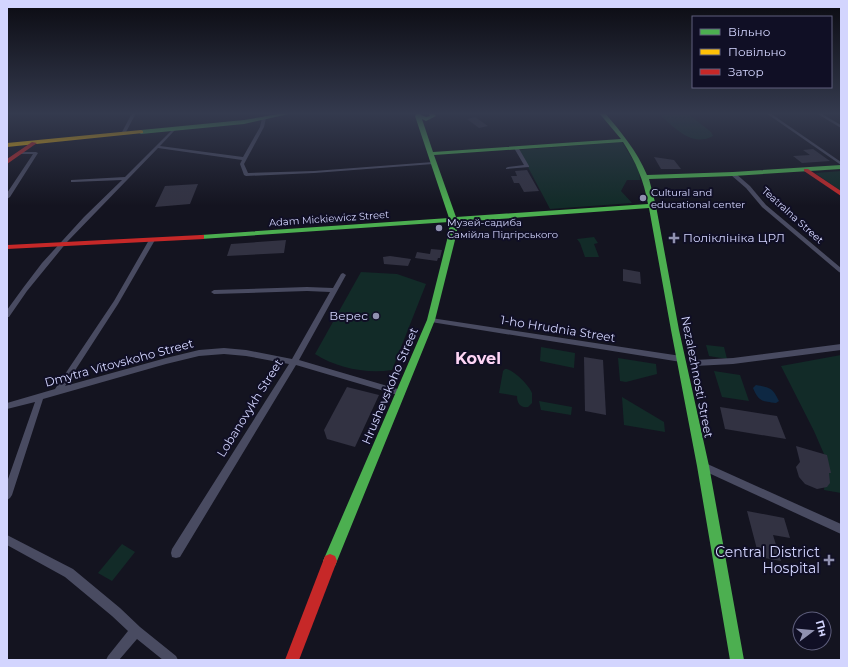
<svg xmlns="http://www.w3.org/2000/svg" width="848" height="667" font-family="Montserrat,sans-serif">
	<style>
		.green { fill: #122b28 }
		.water { fill: #0e2843 }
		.building { fill: #323242 }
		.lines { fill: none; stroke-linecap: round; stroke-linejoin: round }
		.street { fill: #494b61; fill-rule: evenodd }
		.fast { fill: #4caf50; fill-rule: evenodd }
		.slow { fill: #ffc107; fill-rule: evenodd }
		.jam { fill: #c62828; fill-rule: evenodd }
		.poi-dot { fill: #9091b0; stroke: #100f25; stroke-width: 1.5 }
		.labels { text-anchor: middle; stroke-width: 4; stroke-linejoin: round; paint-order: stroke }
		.far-poi-label { font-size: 10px; fill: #d3d5fe; stroke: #100f25; text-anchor: start }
		.far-street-label { font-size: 10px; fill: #d3d5fe; stroke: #100f25 }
		.poi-label { font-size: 12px; fill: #d3d5fe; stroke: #100f25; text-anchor: start }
		.street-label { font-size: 12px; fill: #d3d5fe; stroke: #100f25 }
		.near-poi-label { font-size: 14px; fill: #d3d5fe; stroke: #100f25; text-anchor: end }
		.district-label { font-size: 16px; font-weight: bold; fill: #fed5f5; stroke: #100f25 }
	</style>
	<rect width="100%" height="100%" fill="#141420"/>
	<!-- green -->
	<g class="green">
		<path d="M 658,113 L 687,113 L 711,132 L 713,136 C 691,148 673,126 658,113 Z"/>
		<path d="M 622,142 L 639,170 L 640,180 L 627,180 L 621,191 L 632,203 L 550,209 L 519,150 Z"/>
		<path d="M 841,171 L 841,191 L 815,173 Z"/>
		<path d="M 594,237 L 598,243 L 594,244 L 599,257 L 585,257 L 580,243 L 577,239 Z"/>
		<path d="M 361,272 L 397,274 L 426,284 L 392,370 C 366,374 337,368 315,354 Z"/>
		<path d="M 706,345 L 724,347 L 727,359 L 709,356 Z"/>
		<path d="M 541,347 L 575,353 L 574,368 L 540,361 Z"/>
		<path d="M 841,355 L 841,493 L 824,490 L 827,461 L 814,431 L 781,366 Z"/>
		<path d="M 618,358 L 656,364 L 657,374 L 626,382 L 620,381 Z"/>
		<path d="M 505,369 C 512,368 530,386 532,393 C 532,396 532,400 532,403 L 528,407 C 520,408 517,403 517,396 L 499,393 L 503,371 Z"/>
		<path d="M 714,371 L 740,375 L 749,401 L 722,397 Z"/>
		<path d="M 622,397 L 664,422 L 665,432 L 624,425 Z"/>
		<path d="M 539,401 L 572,407 L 571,415 L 541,410 Z"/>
		<path d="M 122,544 L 135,552 L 112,581 L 98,573 Z"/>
	</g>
	<!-- water -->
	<path class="water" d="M 756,385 C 771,388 772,387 779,401 L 776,403 C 762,401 759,402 753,388 Z"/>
	<!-- building -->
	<g class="building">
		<path d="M 475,117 L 488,126 L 479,128 L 467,119 Z"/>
		<path d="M 813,149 L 830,161 L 802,163 L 793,156 L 810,155 L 803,150 Z"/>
		<path d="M 654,157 L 674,160 L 681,169 L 661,169 Z"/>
		<path d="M 527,170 L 539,191 L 524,192 L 519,183 L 514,183 L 511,176 L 517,176 L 515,171 Z"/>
		<path d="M 198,184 L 190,204 L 155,207 L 165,186 Z"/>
		<path d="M 286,240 L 284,253 L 227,256 L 231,244 Z"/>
		<path d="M 431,249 L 442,250 L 440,258 L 438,258 L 437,261 L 415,258 L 417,252 L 430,254 Z"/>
		<path d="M 390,256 L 411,259 L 408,266 L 384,264 L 383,257 Z"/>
		<path d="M 623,269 L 640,272 L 641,284 L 623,281 Z"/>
		<path d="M 584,357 L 603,360 L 606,415 L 585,411 Z"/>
		<path d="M 347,387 L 379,395 L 355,447 L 327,439 L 324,430 Z"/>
		<path d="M 720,407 L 777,416 L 786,439 L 725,429 Z"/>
		<path d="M 796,446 L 827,455 L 831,473 L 829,473 L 830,483 L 827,487 L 817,489 L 805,484 L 799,477 L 796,467 L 800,462 Z"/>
		<path d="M 747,511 L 784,518 L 790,538 L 773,535 L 781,561 L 759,557 Z"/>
	</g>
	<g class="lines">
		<!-- street -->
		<g class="street">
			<path d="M 132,113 L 136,113 L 125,134 L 121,135 L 121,134 Z"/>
			<path d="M 766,113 L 770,113 L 841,162 L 841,165 Z"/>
			<path d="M 816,113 L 820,113 L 841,125 L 841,128 Z"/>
			<path d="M 264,117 L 266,118 L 264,127 L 244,164 L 248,173 L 314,171 L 433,162 L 435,163 L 433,164 L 314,173 L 246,176 L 244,175 L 240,164 L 242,160 L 158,148 L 67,242 L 27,291 L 9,317 L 7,317 L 7,310 L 23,288 L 42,263 L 84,217 L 122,180 L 73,182 L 71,182 L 71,180 L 125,177 L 174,128 L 176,129 L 175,130 L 160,146 L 243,157 L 260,127 L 262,118 Z"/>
			<path d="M 514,147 L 518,147 L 529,166 L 529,167 L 506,169 L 506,168 L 508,167 L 524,165 L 514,148 Z"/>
			<path d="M 20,152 L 36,152 L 38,153 L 10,197 L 7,199 L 7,193 L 33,154 L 20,154 Z"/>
			<path d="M 731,173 L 735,173 L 750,186 L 766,205 L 841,268 L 841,273 L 839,272 L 762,207 L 746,188 L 731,175 Z"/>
			<path d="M 152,238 L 155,240 L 118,304 L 65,386 L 166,358 L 199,350 L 224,348 L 246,350 L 292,359 L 330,292 L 307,291 L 214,294 L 211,292 L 214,290 L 307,287 L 333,288 L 341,274 L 343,273 L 346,275 L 299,360 L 401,390 L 404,391 L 405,393 L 404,395 L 401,396 L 296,365 L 180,557 L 176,558 L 172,557 L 171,553 L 172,549 L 289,364 L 246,356 L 224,354 L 199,356 L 166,364 L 43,399 L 12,495 L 10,498 L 7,500 L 7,482 L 35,402 L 7,409 L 7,403 L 55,389 L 114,301 L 149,240 Z"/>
			<path d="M 429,318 L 431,318 L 681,356 L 684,357 L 685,359 L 684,361 L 681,362 L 431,322 L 429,322 L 428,320 Z"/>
			<path d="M 841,344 L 841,350 L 733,364 L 695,366 L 692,365 L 691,363 L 692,361 L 695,360 L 733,358 Z"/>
			<path d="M 703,462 L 841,524 L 841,534 L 700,469 L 699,466 L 700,463 Z"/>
			<path d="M 7,535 L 73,569 L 120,608 L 140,627 L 176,656 L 178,660 L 163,660 L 137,639 L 119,660 L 106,660 L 108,656 L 128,631 L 112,616 L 65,577 L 7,545 Z"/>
		</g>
		<!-- fast -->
		<g class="fast">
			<path d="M 284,113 L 293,113 L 244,124 L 141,134 L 138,132 L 141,130 L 244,120 Z"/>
			<path d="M 417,113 L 421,113 L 421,115 L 426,117 L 430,116 L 428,113 L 433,113 L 436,116 L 426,121 L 422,119 L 433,152 L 621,139 L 599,113 L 605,113 C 621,132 637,151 647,175 L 733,172 L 841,165 L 841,169 L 733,176 L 649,179 L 656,206 L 679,330 L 709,466 L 744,660 L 730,660 L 697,466 L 671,330 L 649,208 L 457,222 L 457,232 L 435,320 L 335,566 L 330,568 L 325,566 L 323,561 L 427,320 L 449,232 L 449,222 L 201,239 L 197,237 L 201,235 L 449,218 L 415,116 ZM 623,142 C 636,162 644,181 648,204 L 456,217 L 434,155 Z"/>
		</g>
		<!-- slow -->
		<path class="slow" d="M 141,130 L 143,131 L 143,133 L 7,147 L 7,143 Z"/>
		<!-- jam -->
		<g class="jam">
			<path d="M 32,142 L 37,143 L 7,164 L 7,159 Z"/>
			<path d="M 804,169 L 808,169 L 841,191 L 841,196 L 804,171 Z"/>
			<path d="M 201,235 L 204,235 L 204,239 L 7,249 L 7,245 Z"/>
			<path d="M 330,554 L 335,556 L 337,561 L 299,660 L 285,660 L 325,556 Z"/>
		</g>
	</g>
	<!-- sky -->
	<linearGradient id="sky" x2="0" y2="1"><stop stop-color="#0b0b12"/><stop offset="0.55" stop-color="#343a4e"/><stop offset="1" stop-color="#343a4e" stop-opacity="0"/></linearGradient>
	<rect width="848" height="206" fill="url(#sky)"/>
	<!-- markers -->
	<g class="poi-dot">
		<circle cx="643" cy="198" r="4"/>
		<circle cx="439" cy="228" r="4"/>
		<path d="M672 232h4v4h4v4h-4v4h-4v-4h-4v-4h4z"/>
		<circle cx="376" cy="316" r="4"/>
		<path d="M827 554h4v4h4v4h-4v4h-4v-4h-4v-4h4z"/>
	</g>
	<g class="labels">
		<!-- far-poi labels -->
		<g class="far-poi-label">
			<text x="651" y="196">Cultural and<tspan x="651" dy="12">educational center</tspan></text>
			<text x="447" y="226">Музей-садиба<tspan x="447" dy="12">Самійла Підгірського</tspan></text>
		</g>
		<!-- far-street labels -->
		<g class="far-street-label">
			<text transform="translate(793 215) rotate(42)" y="4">Teatralna Street</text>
			<text transform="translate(329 218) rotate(-4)" y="4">Adam Mickiewicz Street</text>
		</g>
		<!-- poi labels -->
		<g class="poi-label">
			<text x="683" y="242">Поліклініка ЦРЛ</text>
			<text x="368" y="320" text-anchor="end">Верес</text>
		</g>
		<!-- street labels -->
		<g class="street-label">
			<text transform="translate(558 329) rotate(9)" y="4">1-ho Hrudnia Street</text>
			<text transform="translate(119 363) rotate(-15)" y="4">Dmytra Vitovskoho Street</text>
			<text transform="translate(697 377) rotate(79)" y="4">Nezalezhnosti Street</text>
			<text transform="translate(390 386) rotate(-67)" y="4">Hrushevskoho Street</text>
			<text transform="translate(250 408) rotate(-58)" y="4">Lobanovykh Street</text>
		</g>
		<!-- near-poi labels -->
		<g class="near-poi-label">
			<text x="820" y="557">Central District<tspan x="820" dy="16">Hospital</tspan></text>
		</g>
		<!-- district labels -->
		<g class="district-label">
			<text x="478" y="364">Kovel</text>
		</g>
	</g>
	<!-- border -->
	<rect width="848" height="667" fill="none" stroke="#d3d5fe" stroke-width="16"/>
	<!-- legend -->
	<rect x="692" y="16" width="140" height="72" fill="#100f25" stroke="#5e5e7c"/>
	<rect x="700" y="29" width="20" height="6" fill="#4caf50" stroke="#5e5e7c"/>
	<text x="728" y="36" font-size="12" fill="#d3d5fe">Вільно</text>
	<rect x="700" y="49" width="20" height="6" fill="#ffc107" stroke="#5e5e7c"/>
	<text x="728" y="56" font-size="12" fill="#d3d5fe">Повільно</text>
	<rect x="700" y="69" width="20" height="6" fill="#c62828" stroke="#5e5e7c"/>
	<text x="728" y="76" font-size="12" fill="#d3d5fe">Затор</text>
	<!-- north arrow -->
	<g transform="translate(812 631) rotate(74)"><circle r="19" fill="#100f25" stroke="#5e5e7c"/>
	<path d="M0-3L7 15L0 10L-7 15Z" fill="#9091b0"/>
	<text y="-6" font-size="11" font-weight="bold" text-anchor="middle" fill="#d3d5fe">Пн</text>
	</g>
</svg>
